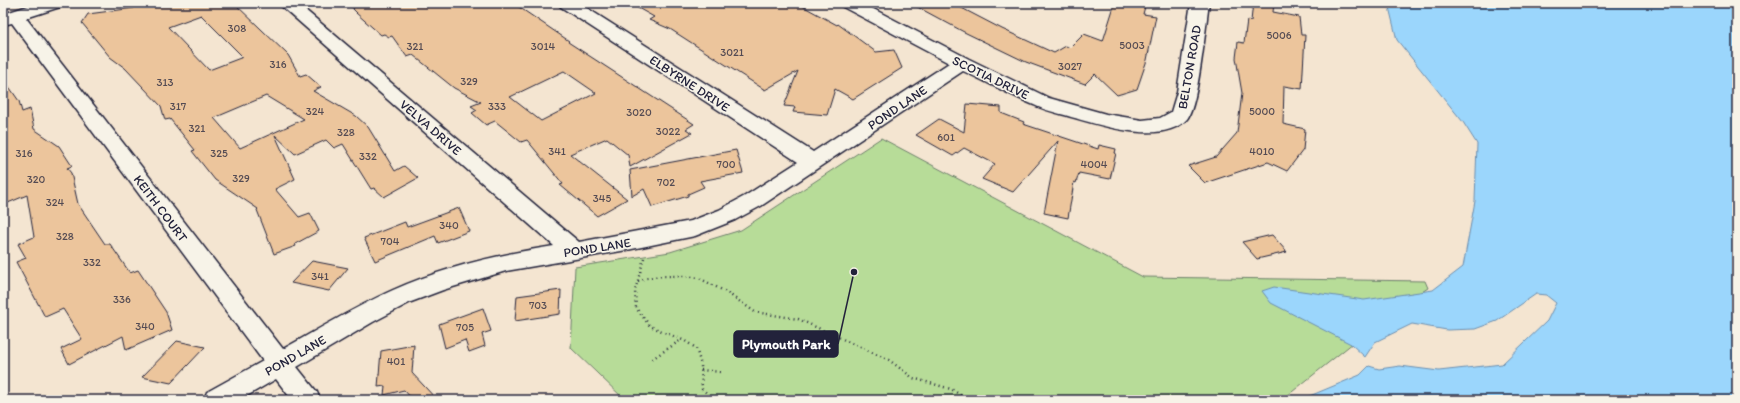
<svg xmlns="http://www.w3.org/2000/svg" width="1740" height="403" font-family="Itim,sans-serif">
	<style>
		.green { fill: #b7dc98; stroke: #6c7f6a }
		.water { fill: #9bd6fc; stroke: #6b8eaf }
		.building { fill: #ecc59c; stroke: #22223b; fill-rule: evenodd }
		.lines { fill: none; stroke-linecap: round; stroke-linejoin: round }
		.minor-casing { stroke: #22223b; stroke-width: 3 }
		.path { stroke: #22223b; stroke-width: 2.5; stroke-dasharray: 1 3.5; stroke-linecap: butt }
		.minor { fill: #f7f3e8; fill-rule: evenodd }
		.labels { text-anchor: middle; stroke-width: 3; stroke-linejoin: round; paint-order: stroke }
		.number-label { font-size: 11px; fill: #544b53 }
		.street-label { font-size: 13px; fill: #22223b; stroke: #f7f3e8 }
		.leader { fill: none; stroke: #22223b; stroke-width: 1.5 }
		.callout-dot { fill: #22223b; stroke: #f7f3e8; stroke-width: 1.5 }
		.callout { fill: #22223b; stroke: #22223b; stroke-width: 1.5 }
		.callout-label { font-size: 14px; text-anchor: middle; font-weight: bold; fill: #fff }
	</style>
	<rect width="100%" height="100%" fill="#f4e5d1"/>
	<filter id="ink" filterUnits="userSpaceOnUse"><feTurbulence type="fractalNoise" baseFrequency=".025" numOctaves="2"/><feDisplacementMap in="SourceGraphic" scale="8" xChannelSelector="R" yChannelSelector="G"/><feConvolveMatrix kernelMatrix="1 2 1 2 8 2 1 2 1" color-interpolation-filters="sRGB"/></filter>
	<g filter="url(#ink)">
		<!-- green -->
		<path class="green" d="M 881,138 L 1143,277 L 1425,281 L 1428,288 L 1394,310 L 1282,400 L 625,400 L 571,348 L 575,267 L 670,252 L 741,230 Z"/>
		<!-- water -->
		<path class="water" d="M 1388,3 L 1737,3 L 1737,400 L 1300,400 L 1360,375 L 1369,366 L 1379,369 L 1400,366 L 1439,371 L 1502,364 L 1547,321 L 1556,303 L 1546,295 L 1536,294 L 1497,321 L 1475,329 L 1447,330 L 1412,324 L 1375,342 L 1365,357 L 1351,344 L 1271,303 L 1262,291 L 1274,287 L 1364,300 L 1433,290 L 1463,267 L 1475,201 L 1477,144 L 1463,122 L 1397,40 Z"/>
		<!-- building -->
		<g class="building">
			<path d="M 130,3 L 234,3 L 288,55 L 300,76 L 306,74 L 321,87 L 313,91 L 356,116 L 368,127 L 395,171 L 404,166 L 418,178 L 384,197 L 374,188 L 371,189 L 343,144 L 334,148 L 326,140 L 295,154 L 275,135 L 295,179 L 275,189 L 299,217 L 310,213 L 319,231 L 295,244 L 296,246 L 274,254 L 257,210 L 258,209 L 215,180 L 192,151 L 195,150 L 170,119 L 165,120 L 161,106 L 125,68 L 110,57 L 82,23 L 88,14 L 134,8 ZM 201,15 L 243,57 L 209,70 L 168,27 ZM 266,96 L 304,119 L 240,148 L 214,118 Z"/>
			<path d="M 347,3 L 513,3 L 569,41 L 568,42 L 694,124 L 686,129 L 692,133 L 630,167 L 628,155 L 607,138 L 570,154 L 627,199 L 597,216 L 560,185 L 563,184 L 527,140 L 521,142 L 495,121 L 486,125 L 472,113 L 477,110 L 471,106 L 481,102 L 454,88 L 413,55 L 407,57 L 392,36 L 389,37 L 384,34 L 381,35 L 356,13 L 357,13 L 353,9 L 354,9 ZM 564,71 L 596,93 L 541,121 L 510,97 Z"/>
			<path d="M 629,3 L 797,3 L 837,25 L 838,24 L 876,52 L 894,50 L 902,68 L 853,99 L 835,89 L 827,115 L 793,112 L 795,107 L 784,106 L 798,71 L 765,90 L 670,29 L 649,20 L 654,17 Z"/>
			<path d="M 910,3 L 952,3 L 1002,29 L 1054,53 L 1066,46 L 1070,48 L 1084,34 L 1103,41 L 1115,3 L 1146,3 L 1143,14 L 1156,16 L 1147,60 L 1137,89 L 1117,95 L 1095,74 L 1085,84 L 1026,62 L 964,32 Z"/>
			<path d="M 1253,3 L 1274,3 L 1273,12 L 1299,17 L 1301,35 L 1305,35 L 1302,89 L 1284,86 L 1283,124 L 1305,129 L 1303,150 L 1287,171 L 1268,162 L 1205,183 L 1188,166 L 1216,157 L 1237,133 L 1242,93 L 1236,58 L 1238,42 L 1244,43 L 1247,20 L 1251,21 Z"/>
			<path d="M 3,78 L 19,101 L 22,112 L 30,109 L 34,129 L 59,146 L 72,166 L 67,168 L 71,173 L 78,204 L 105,244 L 110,244 L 130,273 L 138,270 L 166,312 L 172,330 L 126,350 L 123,336 L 69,364 L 61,349 L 82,339 L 63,309 L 45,317 L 16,262 L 26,258 L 18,244 L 34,237 L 27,195 L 3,205 Z"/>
			<path d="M 967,104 L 1001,107 L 1001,113 L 1024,122 L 1023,124 L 1098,149 L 1099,145 L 1116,149 L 1115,153 L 1116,153 L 1110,179 L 1079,173 L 1076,183 L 1074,182 L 1068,218 L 1044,213 L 1058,141 L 1013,192 L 982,179 L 995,164 L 964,148 L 953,156 L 916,135 L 939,119 L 964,132 Z"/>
			<path d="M 736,150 L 743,173 L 700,181 L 704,187 L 688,194 L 688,196 L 652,207 L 644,189 L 632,196 L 630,170 Z"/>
			<path d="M 459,208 L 469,231 L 438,243 L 435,236 L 375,261 L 364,238 L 405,222 L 407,227 Z"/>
			<path d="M 1272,235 L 1287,252 L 1257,259 L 1242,242 Z"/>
			<path d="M 312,261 L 348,268 L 329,291 L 291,283 Z"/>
			<path d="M 561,290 L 560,314 L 515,321 L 517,296 Z"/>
			<path d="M 483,308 L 491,331 L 482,334 L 485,346 L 469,352 L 465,340 L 445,348 L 439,324 Z"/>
			<path d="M 177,341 L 205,347 L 171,383 L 142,377 Z"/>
			<path d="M 414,345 L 412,373 L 437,400 L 413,400 L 404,390 L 384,395 L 385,386 L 378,387 L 381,351 Z"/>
		</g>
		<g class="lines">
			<!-- minor casing -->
			<g class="minor-casing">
				<path id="minor" d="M 37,3 L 63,3 L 60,7 L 26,18 L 283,349 C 319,329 355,307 393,290 C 444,267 500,254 554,246 L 278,3 L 297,3 L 579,242 L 691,221 L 719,210 L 745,196 L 798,162 L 561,7 L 558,3 L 579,3 L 813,152 L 949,63 L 843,7 L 840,3 L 862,3 L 969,59 L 1049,98 L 1106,114 L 1142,120 L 1160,118 L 1171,112 L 1177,92 L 1191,3 L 1209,3 C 1206,23 1198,107 1187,119 C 1162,146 1099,125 1068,116 C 1057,113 1044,110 1034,105 C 1010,95 987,82 963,71 L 761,206 L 735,220 L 695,236 L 627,250 L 506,271 L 443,290 L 411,302 L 373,322 L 297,367 L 317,392 L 320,400 L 292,400 L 276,379 L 240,400 L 204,400 L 207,392 L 263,361 L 12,23 L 3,25 L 3,14 Z"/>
			</g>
			<!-- path -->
			<g class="path">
				<path d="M 644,258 L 635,291 L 636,308 L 650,326 L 685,341 L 696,348 L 701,365 L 702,389 L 714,400"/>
				<path d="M 638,281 L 646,278 L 662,276 L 686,276 L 699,278 L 726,292 L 755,312 L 798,319 L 889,360 L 913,378 L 951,389 L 968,400"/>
				<path d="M 652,359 L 681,340"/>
				<path d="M 701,370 L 721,372"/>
			</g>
			<!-- minor -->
			<use href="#minor" class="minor"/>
		</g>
	</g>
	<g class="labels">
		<!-- number labels -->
		<g class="number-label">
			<text x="237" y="32">308</text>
			<text x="1279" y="39">5006</text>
			<text x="1132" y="49">5003</text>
			<text x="415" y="50">321</text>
			<text x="543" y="50">3014</text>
			<text x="732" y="56">3021</text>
			<text x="278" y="68">316</text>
			<text x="1070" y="70">3027</text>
			<text x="469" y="85">329</text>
			<text x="165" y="86">313</text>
			<text x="178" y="110">317</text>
			<text x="497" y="110">333</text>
			<text x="315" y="115">324</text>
			<text x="1262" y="115">5000</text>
			<text x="639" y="116">3020</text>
			<text x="197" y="132">321</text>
			<text x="668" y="135">3022</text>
			<text x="346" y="136">328</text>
			<text x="946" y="141">601</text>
			<text x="557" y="155">341</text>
			<text x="1262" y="155">4010</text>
			<text x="24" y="157">316</text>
			<text x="219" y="157">325</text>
			<text x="368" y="160">332</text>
			<text x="726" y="168">700</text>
			<text x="1094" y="168">4004</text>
			<text x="241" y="182">329</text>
			<text x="36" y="183">320</text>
			<text x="666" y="186">702</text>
			<text x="602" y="202">345</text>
			<text x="55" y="206">324</text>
			<text x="449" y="229">340</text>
			<text x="65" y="240">328</text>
			<text x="390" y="245">704</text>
			<text x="92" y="266">332</text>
			<text x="320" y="280">341</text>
			<text x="122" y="303">336</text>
			<text x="538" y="309">703</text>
			<text x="145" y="330">340</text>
			<text x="465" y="331">705</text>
			<text x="396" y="365">401</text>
		</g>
		<!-- street labels -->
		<g class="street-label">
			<text transform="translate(1189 67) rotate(-80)" y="5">BELTON ROAD</text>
			<text transform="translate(991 77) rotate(26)" y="5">SCOTIA DRIVE</text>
			<text transform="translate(690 83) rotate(33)" y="5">ELBYRNE DRIVE</text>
			<text transform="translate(897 107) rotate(-34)" y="5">POND LANE</text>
			<text transform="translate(431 127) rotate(41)" y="5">VELVA DRIVE</text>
			<text transform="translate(161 208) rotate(53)" y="5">KEITH COURT</text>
			<text transform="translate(597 247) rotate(-9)" y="5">POND LANE</text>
			<text transform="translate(295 355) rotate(-30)" y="5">POND LANE</text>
		</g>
	</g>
	<!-- callouts -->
	<path class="leader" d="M854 272L838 344"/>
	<circle class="callout-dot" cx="854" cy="272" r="4"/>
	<rect class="callout" x="734" y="331" width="104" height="26" rx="4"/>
	<g class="callout-label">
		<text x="786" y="349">Plymouth Park</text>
	</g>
	<!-- margin -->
	<rect width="1740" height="403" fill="none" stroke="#f7f3e8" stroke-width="16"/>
	<rect x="8" y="8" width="1724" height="387" fill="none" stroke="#22223b" stroke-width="1.5" filter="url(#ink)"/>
</svg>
